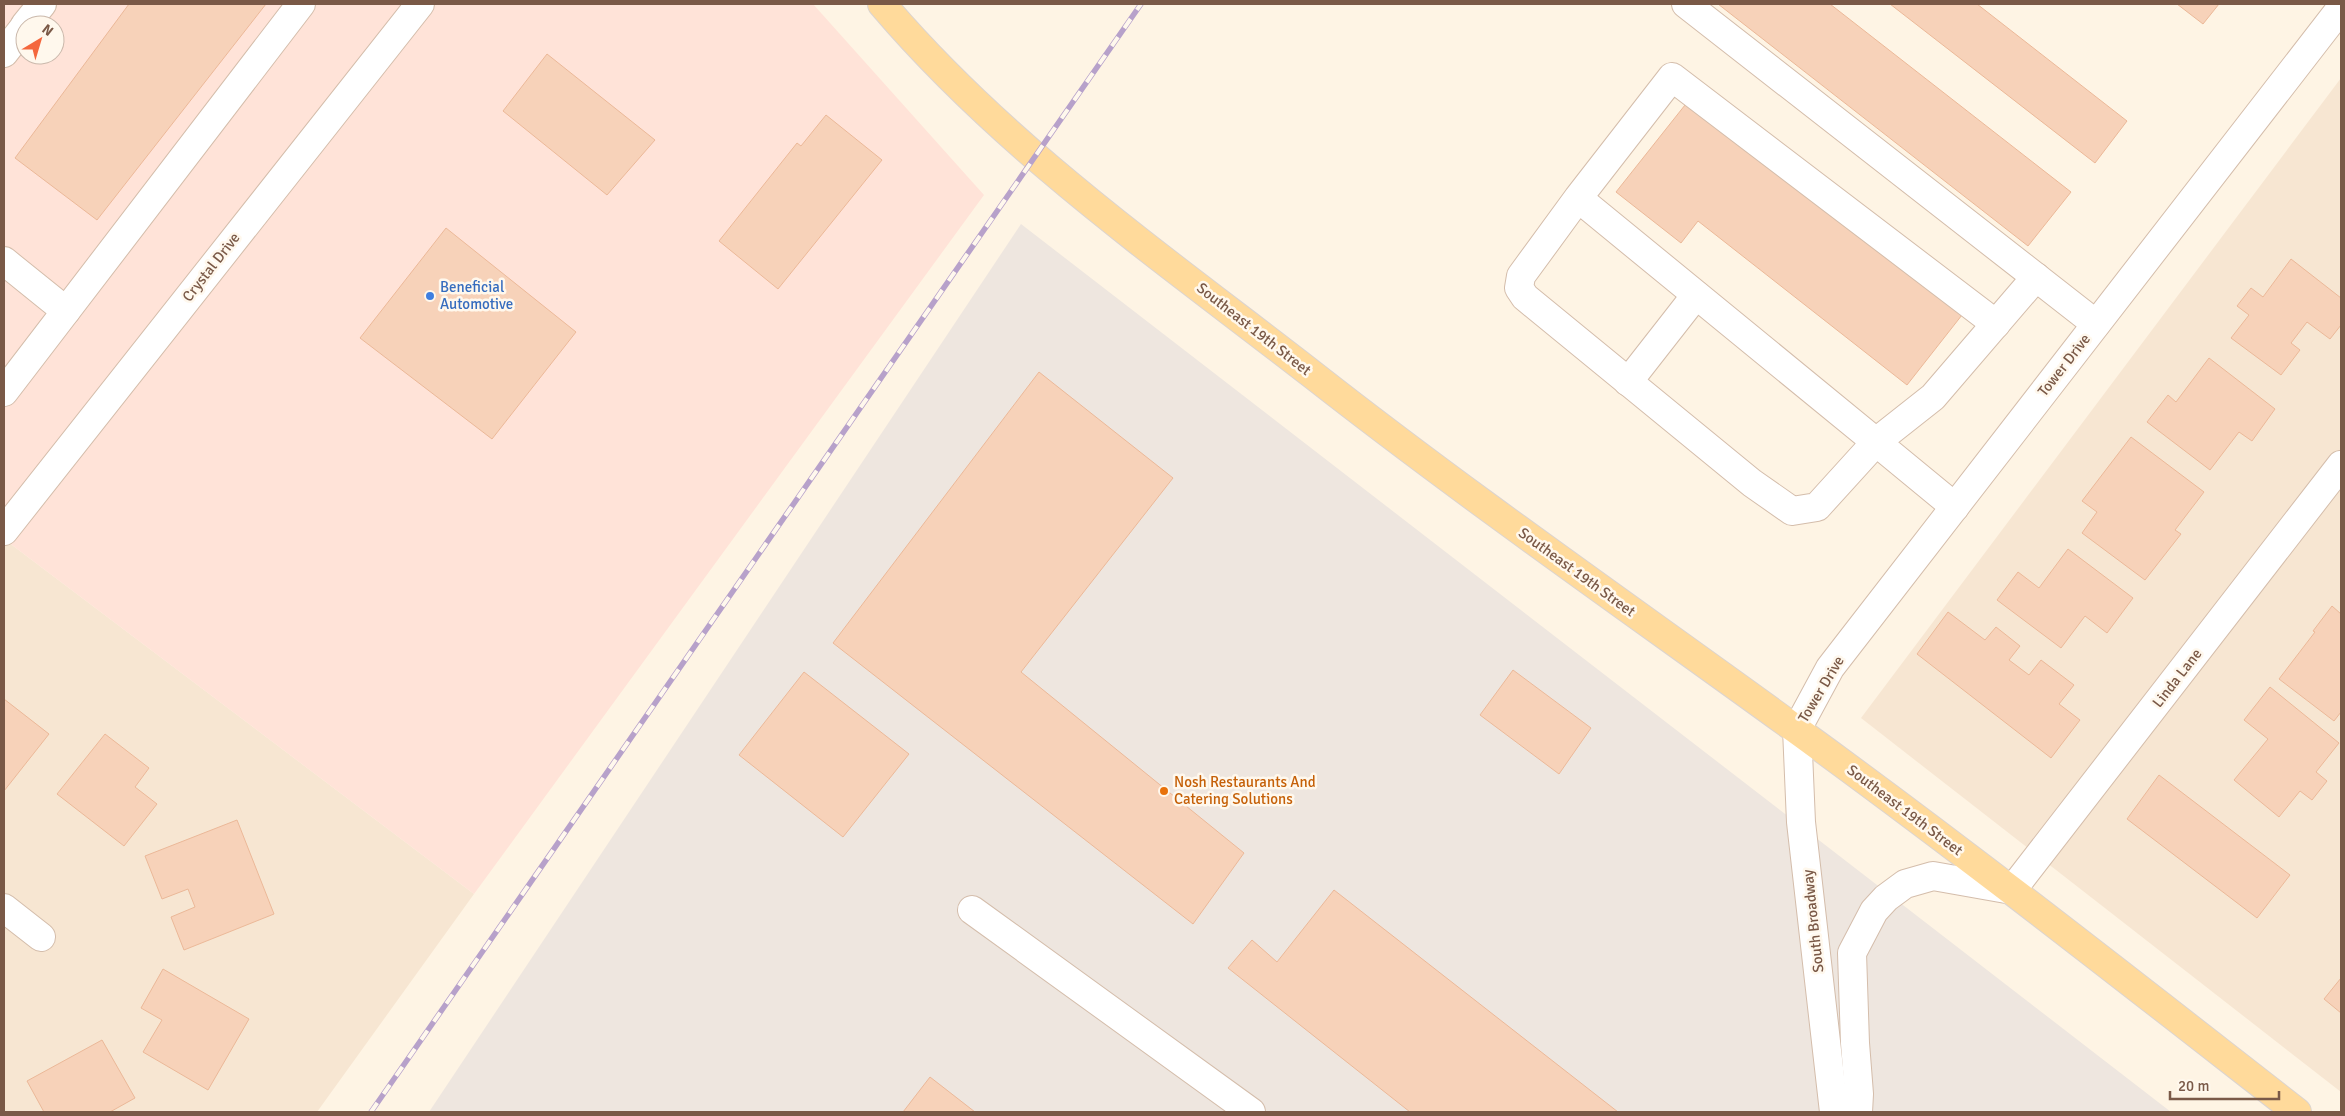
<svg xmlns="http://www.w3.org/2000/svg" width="2345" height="1116" font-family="Signika,sans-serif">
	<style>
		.residential { fill: #f7e6d2 }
		.commercial { fill: #ffe3d8; fill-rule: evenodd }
		.industrial { fill: #eee6df }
		.building { fill: #f7d2b9; stroke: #ebb898 }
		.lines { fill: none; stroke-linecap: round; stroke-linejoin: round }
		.minor-casing { stroke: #d4bdab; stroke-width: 30 }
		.major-casing { stroke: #dcd4cf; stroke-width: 30 }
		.minor { stroke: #fff; stroke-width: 28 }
		.major { stroke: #ffda9b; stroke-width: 28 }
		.rail-casing { stroke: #b7a1ca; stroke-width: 5.5 }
		.rail { stroke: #fff8ed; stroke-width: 4; stroke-dasharray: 11; stroke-linecap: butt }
		.shop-dot { fill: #3f7fe0; stroke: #fff8ed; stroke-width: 2 }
		.food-dot { fill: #e8710a; stroke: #fff8ed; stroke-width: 2 }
		.labels { text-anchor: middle; stroke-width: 5; stroke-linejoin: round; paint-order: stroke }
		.street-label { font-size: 15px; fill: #7a5947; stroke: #fff8ed }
		.shop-label { font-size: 15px; fill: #366cbe; stroke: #fff8ed; text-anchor: start }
		.food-label { font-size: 15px; fill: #c56008; stroke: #fff8ed; text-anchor: start }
	</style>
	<rect width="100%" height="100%" fill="#fef4e4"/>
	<!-- residential -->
	<g class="residential">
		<path d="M 2341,78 L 2341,1092 L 1861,718 Z"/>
		<path d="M 4,539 L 474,894 L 317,1112 L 4,1112 Z"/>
	</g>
	<!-- commercial -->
	<path class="commercial" d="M 4,4 L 813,4 L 984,195 L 474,894 L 4,539 ZM 25,25 L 55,25 L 55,55 L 25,55 Z"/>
	<!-- industrial -->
	<path class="industrial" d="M 1021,224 L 2171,1112 L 429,1112 Z"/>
	<!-- building -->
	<g class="building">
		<path d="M 129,4 L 266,4 L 97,220 L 15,158 Z"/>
		<path d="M 1718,4 L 1830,4 L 2071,192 L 2028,246 Z"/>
		<path d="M 1890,4 L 1977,4 L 2127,121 L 2095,163 Z"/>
		<path d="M 2177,4 L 2219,4 L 2203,24 Z"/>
		<path d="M 547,54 L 655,140 L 607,195 L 503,111 Z"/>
		<path d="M 1689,100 L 1962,315 L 1907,385 L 1698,221 L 1681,243 L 1616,192 Z"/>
		<path d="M 826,115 L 882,160 L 778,289 L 719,241 L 797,143 L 801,146 Z"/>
		<path d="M 446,228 L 576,332 L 492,439 L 360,338 Z"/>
		<path d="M 2291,259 L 2341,298 L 2341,325 L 2330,339 L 2307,322 L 2291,343 L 2300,350 L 2281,375 L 2231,338 L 2249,315 L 2237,306 L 2251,288 L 2263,297 Z"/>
		<path d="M 2209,358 L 2275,409 L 2252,441 L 2239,432 L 2210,470 L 2147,422 L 2168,395 L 2176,402 Z"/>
		<path d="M 1039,372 L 1173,478 L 1021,672 L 1244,853 L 1193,924 L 833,643 Z"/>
		<path d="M 2131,437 L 2204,492 L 2175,530 L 2181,534 L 2145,580 L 2082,533 L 2097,512 L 2082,501 Z"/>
		<path d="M 2068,549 L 2133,598 L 2107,633 L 2085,616 L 2061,648 L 1997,600 L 2018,572 L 2039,588 Z"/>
		<path d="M 2332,606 L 2341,614 L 2341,712 L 2334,721 L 2279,679 L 2315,632 L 2313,631 Z"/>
		<path d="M 1948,612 L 1985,640 L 1996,627 L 2020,646 L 2009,660 L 2029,675 L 2041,660 L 2074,685 L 2059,704 L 2080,720 L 2051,758 L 1917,654 Z"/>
		<path d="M 1513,670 L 1591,728 L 1559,774 L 1480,715 Z"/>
		<path d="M 804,672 L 909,754 L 843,837 L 739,755 Z"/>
		<path d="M 2270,687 L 2339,743 L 2316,772 L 2327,781 L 2312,800 L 2300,791 L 2279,817 L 2234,780 L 2268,739 L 2244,720 Z"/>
		<path d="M 4,699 L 49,734 L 4,791 Z"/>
		<path d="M 105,734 L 149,768 L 135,787 L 157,804 L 124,846 L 57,794 Z"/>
		<path d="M 2159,775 L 2290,875 L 2257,918 L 2127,819 Z"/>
		<path d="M 237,820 L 274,914 L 184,950 L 171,917 L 195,907 L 188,889 L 162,899 L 145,856 Z"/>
		<path d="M 1334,890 L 1618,1112 L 1410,1112 L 1228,968 L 1252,940 L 1277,962 Z"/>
		<path d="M 163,969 L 249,1019 L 208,1090 L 143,1052 L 162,1020 L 141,1008 Z"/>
		<path d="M 2341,978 L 2341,1013 L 2324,999 Z"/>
		<path d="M 102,1040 L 135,1098 L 110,1112 L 44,1112 L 27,1081 Z"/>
		<path d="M 930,1077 L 975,1112 L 903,1112 Z"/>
	</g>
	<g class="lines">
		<!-- minor casing -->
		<g class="minor-casing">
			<g id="minor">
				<path d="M 1686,4 L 2096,324"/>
				<path d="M 25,25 L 42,4"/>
				<path d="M 4,53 L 25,26"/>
				<path d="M 1578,198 L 1521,276 L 1519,288 L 1525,297 L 1752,483 L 1792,511 L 1817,507 L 1876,442 L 1578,198 L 1672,77 L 1996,324"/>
				<path d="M 4,261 L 66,311"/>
				<path d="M 1628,382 L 1696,295"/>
				<path d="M 4,392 L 301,4"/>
				<path d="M 1955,507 L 1876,442 L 1933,397 L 2036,277"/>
				<path d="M 4,531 L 420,4"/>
				<path d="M 4,908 L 41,937"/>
				<path d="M 972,910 L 1251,1112"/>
				<path d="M 1834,1112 L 1801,822 L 1797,729 L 1830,668 L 2341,8"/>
				<path d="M 1858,1112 L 1859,1094 L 1855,1043 L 1852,953 L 1874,911 L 1886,898 L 1905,884 L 1933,876 L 2012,890 L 2341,465"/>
			</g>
		</g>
		<!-- major casing -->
		<g class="major-casing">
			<path id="major" d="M 882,4 C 1005,149 1164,259 1313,375 C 1470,498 1633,611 1794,728 C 1965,852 2130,982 2297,1112"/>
		</g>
		<!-- minor -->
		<use href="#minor" class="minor"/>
		<!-- major -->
		<use href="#major" class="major"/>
		<!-- rail casing -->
		<g class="rail-casing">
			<path id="rail" d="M 371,1112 L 1141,4"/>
		</g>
		<!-- rail -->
		<use href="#rail" class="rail"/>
	</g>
	<!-- markers -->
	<circle class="shop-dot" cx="430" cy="296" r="5"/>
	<circle class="food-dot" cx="1164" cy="791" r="5"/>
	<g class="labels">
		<!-- street labels -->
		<g class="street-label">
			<text transform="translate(211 267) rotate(-52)" y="5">Crystal Drive</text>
			<text transform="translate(1254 329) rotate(38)" y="5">Southeast 19th Street</text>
			<text transform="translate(2064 365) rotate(-52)" y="5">Tower Drive</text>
			<text transform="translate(1577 572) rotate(36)" y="5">Southeast 19th Street</text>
			<text transform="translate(2177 678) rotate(-52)" y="5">Linda Lane</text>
			<text transform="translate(1821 689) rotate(-59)" y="5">Tower Drive</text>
			<text transform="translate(1905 810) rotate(37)" y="5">Southeast 19th Street</text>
			<text transform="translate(1813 921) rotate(-96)" y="5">South Broadway</text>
		</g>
		<!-- shop labels -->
		<g class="shop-label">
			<text x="440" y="292">Beneficial<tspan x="440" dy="17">Automotive</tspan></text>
		</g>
		<!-- food labels -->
		<g class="food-label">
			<text x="1174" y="787">Nosh Restaurants And<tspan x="1174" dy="17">Catering Solutions</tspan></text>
		</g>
	</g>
	<!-- border -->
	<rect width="2345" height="1116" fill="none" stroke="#7a5947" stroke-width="10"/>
	<!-- north arrow -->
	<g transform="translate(40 40) rotate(38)"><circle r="24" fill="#fff8ed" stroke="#cab8ab"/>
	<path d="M0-4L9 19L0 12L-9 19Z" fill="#f4673d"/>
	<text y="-8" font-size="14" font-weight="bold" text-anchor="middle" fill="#7a5947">N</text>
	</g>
	<!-- scale -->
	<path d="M2170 1091v8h109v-8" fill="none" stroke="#7a5947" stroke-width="2.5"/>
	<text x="2178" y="1091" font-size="15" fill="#7a5947" stroke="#fff8ed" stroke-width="4" paint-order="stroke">20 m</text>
</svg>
